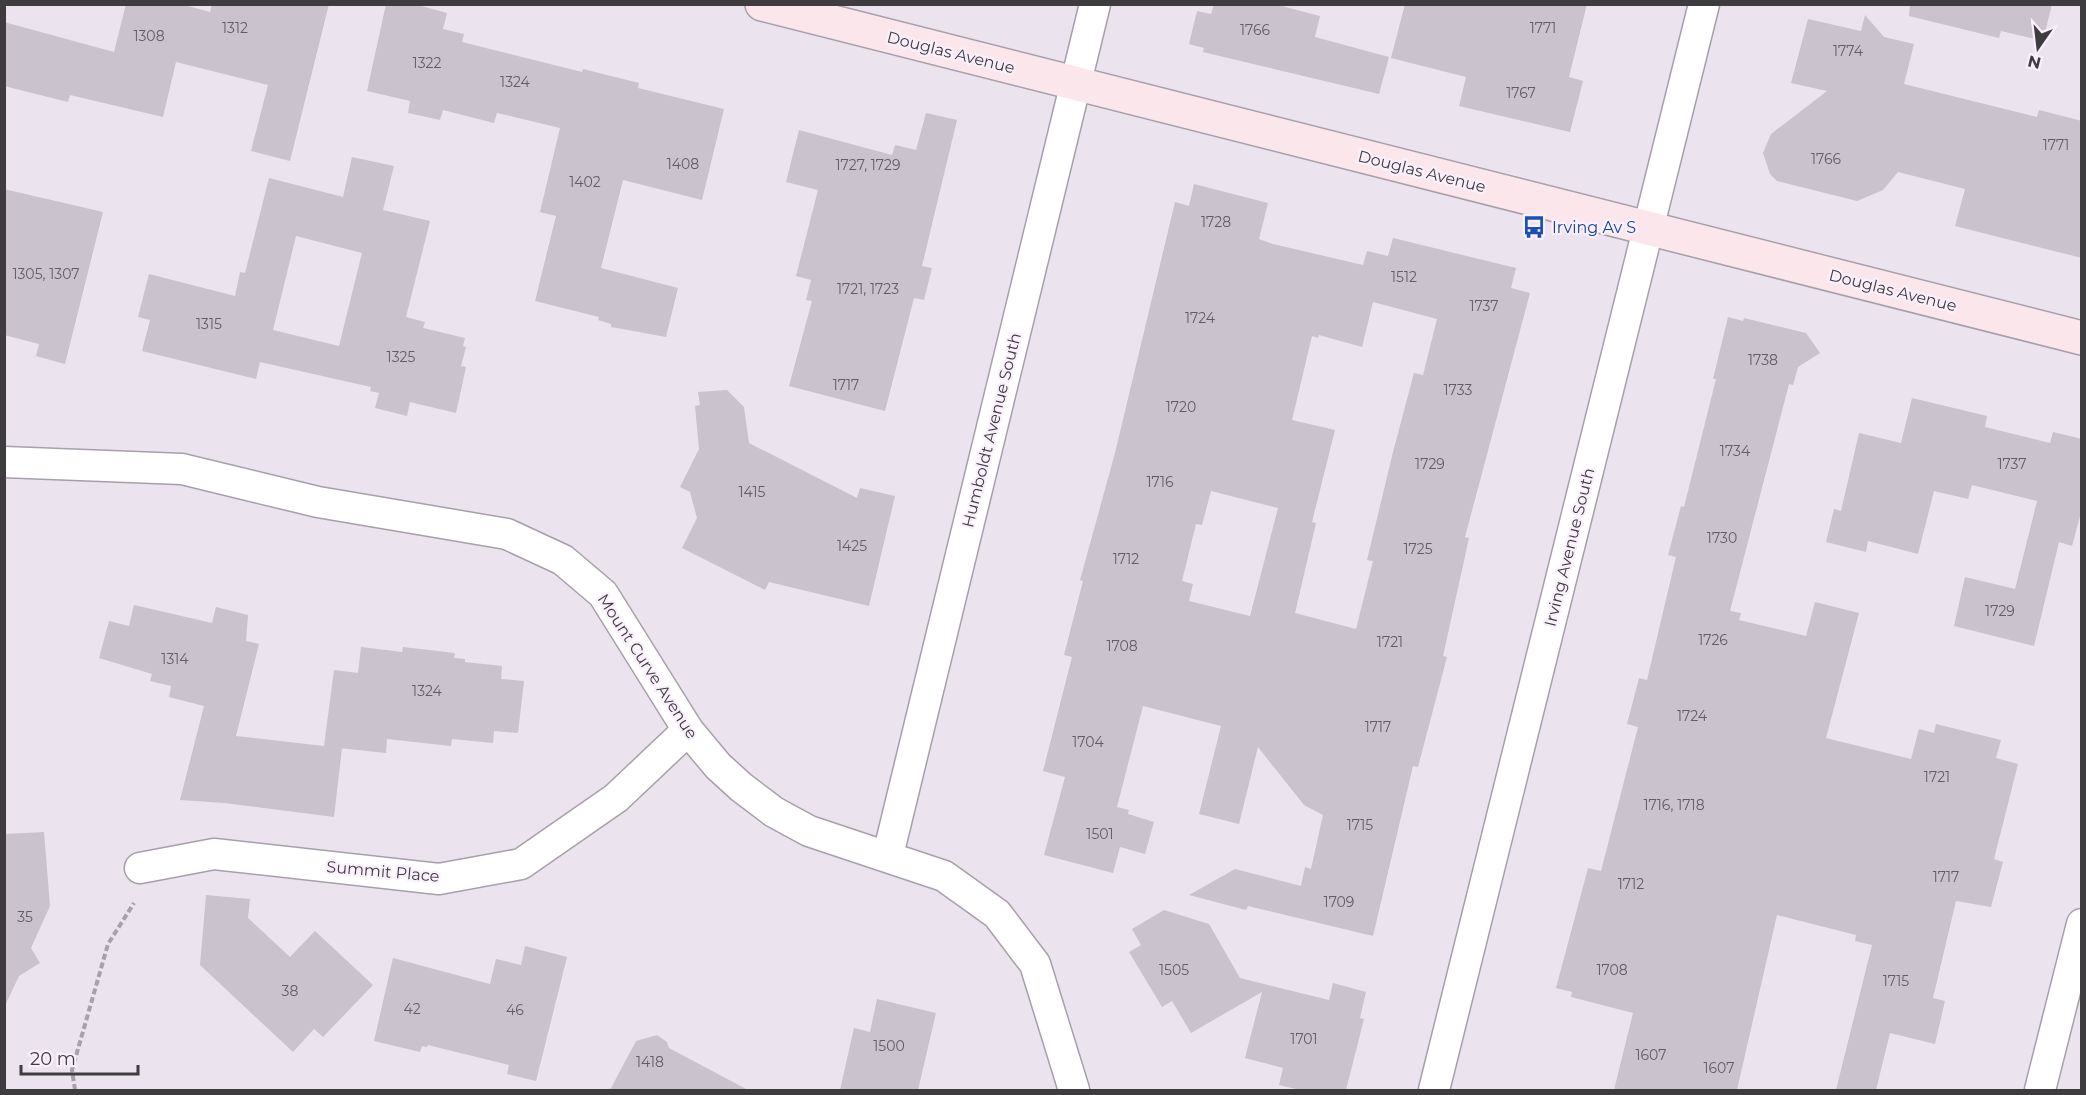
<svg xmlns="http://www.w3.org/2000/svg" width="2086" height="1095" font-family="Montserrat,sans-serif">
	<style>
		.building { fill: #cac2cd; fill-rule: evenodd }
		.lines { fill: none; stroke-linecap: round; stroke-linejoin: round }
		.street-casing { stroke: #a79fa9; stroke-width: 33 }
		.secondary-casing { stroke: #a79fa9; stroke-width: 36 }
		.path { stroke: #a7a1a9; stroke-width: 4; stroke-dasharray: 6 3; stroke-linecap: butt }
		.street { stroke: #fff; stroke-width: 30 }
		.secondary { stroke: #fbe6ec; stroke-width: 33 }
		.labels { text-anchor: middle; stroke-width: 4.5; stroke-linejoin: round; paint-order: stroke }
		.number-label { font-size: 14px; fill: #625e63 }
		.street-label { font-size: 16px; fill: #3f3c40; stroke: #f9f0fc }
		.transit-label { font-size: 16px; fill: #164399; stroke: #f9f0fc; text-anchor: start }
	</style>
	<rect width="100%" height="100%" fill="#ebe3ee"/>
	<!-- building -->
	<g class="building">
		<path d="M 126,4 L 180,4 L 210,12 L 212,4 L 329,4 L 290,161 L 251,151 L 268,85 L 176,62 L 163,117 L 70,95 L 68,102 L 4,86 L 4,22 L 114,52 Z"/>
		<path d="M 386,4 L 414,4 L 447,13 L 443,29 L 464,34 L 462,42 L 582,72 L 583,69 L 639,83 L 638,88 L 724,109 L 702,200 L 623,180 L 601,268 L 678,288 L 666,337 L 611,327 L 611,324 L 598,320 L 599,317 L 535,301 L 556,216 L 540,212 L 560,128 L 497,113 L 494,123 L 443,110 L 440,120 L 408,113 L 410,101 L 367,91 Z"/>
		<path d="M 1214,4 L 1274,4 L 1320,16 L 1315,37 L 1389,57 L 1379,94 L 1203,52 L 1204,48 L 1189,44 L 1197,11 L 1211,14 Z"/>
		<path d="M 1405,4 L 1587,4 L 1569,77 L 1583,81 L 1570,132 L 1459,106 L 1466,77 L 1391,58 Z"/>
		<path d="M 1910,4 L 2052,4 L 2043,41 L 2001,31 L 1999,38 L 1909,16 Z"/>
		<path d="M 1865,15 L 1884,37 L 1914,44 L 1904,84 L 2037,117 L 2039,110 L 2082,121 L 2082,258 L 1955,226 L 1965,189 L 1898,172 L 1883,190 L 1857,201 L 1777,181 L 1770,174 L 1763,153 L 1771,134 L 1827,91 L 1791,83 L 1808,19 L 1861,31 Z"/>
		<path d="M 926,113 L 957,120 L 922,266 L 932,268 L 924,300 L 914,298 L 885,411 L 789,386 L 812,301 L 806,300 L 811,280 L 796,276 L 818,190 L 786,182 L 799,130 L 892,155 L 895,145 L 916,150 Z"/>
		<path d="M 352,157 L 394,166 L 383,210 L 430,221 L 406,317 L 425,322 L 423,328 L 465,338 L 463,346 L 466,347 L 461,366 L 466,367 L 456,413 L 410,402 L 407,416 L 375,408 L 379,393 L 370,391 L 371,387 L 260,362 L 256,379 L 142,351 L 150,320 L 138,317 L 149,274 L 235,296 L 240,272 L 245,273 L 269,178 L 343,197 ZM 296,236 L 362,253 L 339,346 L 273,330 Z"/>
		<path d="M 1194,184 L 1268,203 L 1259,239 L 1273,244 L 1363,265 L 1367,251 L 1388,256 L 1393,238 L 1516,268 L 1511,288 L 1530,293 L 1465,537 L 1469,538 L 1443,656 L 1447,657 L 1418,767 L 1413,766 L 1373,936 L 1248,906 L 1246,910 L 1189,895 L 1235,869 L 1301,886 L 1305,867 L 1311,869 L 1323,815 L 1304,805 L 1258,747 L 1239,824 L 1199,814 L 1221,726 L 1143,706 L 1117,807 L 1129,810 L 1128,814 L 1154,822 L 1145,854 L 1120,847 L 1113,873 L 1044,855 L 1065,777 L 1043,771 L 1072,657 L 1064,655 L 1083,581 L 1080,580 L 1115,453 L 1175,202 L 1189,206 ZM 1373,302 L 1437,319 L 1423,375 L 1414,373 L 1393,452 L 1367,560 L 1373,561 L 1356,629 L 1295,613 L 1316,523 L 1312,522 L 1335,430 L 1292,420 L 1312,336 L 1318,338 L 1319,335 L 1362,347 ZM 1211,491 L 1278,508 L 1250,616 L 1189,601 L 1193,584 L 1182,581 L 1196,524 L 1202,525 Z"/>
		<path d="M 4,189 L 103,212 L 65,364 L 36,356 L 39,344 L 4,335 Z"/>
		<path d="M 1728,317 L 1743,321 L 1744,318 L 1806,333 L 1820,353 L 1798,367 L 1793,385 L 1789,384 L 1730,611 L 1741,613 L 1739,620 L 1806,636 L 1815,602 L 1859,613 L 1826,738 L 1911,759 L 1919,729 L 1934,733 L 1936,724 L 2001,740 L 1996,758 L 2018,764 L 1994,859 L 2003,862 L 1991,907 L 1956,901 L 1933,998 L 1945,1001 L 1935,1044 L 1890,1033 L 1876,1090 L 1836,1090 L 1872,945 L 1855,941 L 1856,935 L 1777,915 L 1737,1090 L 1614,1090 L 1633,1013 L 1571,997 L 1572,992 L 1556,988 L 1588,868 L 1601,871 L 1638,727 L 1627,724 L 1639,678 L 1647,680 L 1676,557 L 1668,555 L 1681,506 L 1684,507 L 1716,379 L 1713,379 Z"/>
		<path d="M 727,390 L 744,407 L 749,443 L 857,498 L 860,488 L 895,496 L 869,606 L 769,582 L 765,590 L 682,548 L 697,518 L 690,492 L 680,487 L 699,449 L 695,406 L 700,405 L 698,392 Z"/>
		<path d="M 1912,398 L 1987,416 L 1985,427 L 2050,443 L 2053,432 L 2082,439 L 2082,509 L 2072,546 L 2059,542 L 2034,646 L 1954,626 L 1965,577 L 2015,589 L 2037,501 L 1972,485 L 1968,499 L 1934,491 L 1918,554 L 1868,541 L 1866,552 L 1826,542 L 1834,509 L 1841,511 L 1859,433 L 1901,443 Z"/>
		<path d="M 134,605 L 212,623 L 216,607 L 248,615 L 246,641 L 259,644 L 236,736 L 324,746 L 334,670 L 358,673 L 361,647 L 402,652 L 403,647 L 455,653 L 454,658 L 465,659 L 465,662 L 502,666 L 501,679 L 524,681 L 518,733 L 494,731 L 493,743 L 452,739 L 451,746 L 387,739 L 386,753 L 339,748 L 342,748 L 334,817 L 224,803 L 180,800 L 204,706 L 169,697 L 171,686 L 150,681 L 152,674 L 99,658 L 109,621 L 129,626 Z"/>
		<path d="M 44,832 L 50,906 L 31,948 L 40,963 L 19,976 L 4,1008 L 4,834 Z"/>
		<path d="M 206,895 L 250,899 L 248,918 L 290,957 L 315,931 L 373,985 L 323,1037 L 314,1029 L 293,1052 L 200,965 Z"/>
		<path d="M 1164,910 L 1209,924 L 1240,978 L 1329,1000 L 1333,983 L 1366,992 L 1360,1018 L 1364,1019 L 1346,1090 L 1300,1090 L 1279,1085 L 1283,1068 L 1245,1058 L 1262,992 L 1191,1033 L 1172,1001 L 1162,1007 L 1129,952 L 1141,945 L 1132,929 Z"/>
		<path d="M 525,946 L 567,957 L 536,1081 L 507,1074 L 509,1065 L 428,1045 L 427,1047 L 422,1046 L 420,1052 L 374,1041 L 393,958 L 490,984 L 496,959 L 521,965 Z"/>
		<path d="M 877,999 L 936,1013 L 918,1090 L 840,1090 L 854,1028 L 870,1032 Z"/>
		<path d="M 657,1035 L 667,1042 L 669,1048 L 748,1090 L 610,1090 L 636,1041 Z"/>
	</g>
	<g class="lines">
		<!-- street casing -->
		<g class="street-casing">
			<g id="street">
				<path d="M 4,462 L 182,469 L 318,502 L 507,534 L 563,560 L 603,594 L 688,730 L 718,766 L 741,787 L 774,812 L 809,831 L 944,876 L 997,914 L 1035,964 L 1074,1090"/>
				<path d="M 888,855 L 1095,4"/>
				<path d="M 140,868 L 214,854 L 439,879 L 521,864 L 616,798 L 688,730"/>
				<path d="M 1434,1090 L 1704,4"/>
				<path d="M 2040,1090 L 2082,924"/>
			</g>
		</g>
		<!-- secondary casing -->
		<g class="secondary-casing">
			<path id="secondary" d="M 762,4 L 2082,338"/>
		</g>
		<!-- path -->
		<path class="path" d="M 75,1090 L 72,1070 L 108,944 L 134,903"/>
		<!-- street -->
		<use href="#street" class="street"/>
		<!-- secondary -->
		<use href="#secondary" class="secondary"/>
	</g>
	<!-- icons -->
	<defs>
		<g id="bus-bare" transform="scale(1.8)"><path d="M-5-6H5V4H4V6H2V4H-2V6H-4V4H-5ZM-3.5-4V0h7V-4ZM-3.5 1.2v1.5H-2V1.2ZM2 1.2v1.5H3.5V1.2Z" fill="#1a4fb4" stroke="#f9f0fc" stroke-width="2.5" paint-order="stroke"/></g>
	</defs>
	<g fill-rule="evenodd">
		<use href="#bus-bare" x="1534" y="227"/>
	</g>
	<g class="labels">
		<!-- number labels -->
		<g class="number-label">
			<text x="235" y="33">1312</text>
			<text x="1543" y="33">1771</text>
			<text x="1255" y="35">1766</text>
			<text x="149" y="41">1308</text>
			<text x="1848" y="56">1774</text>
			<text x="427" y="68">1322</text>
			<text x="515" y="87">1324</text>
			<text x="1521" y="98">1767</text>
			<text x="2056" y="150">1771</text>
			<text x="1826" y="164">1766</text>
			<text x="683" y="169">1408</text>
			<text x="868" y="170">1727, 1729</text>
			<text x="585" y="187">1402</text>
			<text x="1216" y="227">1728</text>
			<text x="46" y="279">1305, 1307</text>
			<text x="1404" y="282">1512</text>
			<text x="868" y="294">1721, 1723</text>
			<text x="1484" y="311">1737</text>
			<text x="1200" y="323">1724</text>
			<text x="209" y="329">1315</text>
			<text x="401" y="362">1325</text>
			<text x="1763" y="365">1738</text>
			<text x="846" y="390">1717</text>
			<text x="1458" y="395">1733</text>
			<text x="1181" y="412">1720</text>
			<text x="1735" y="456">1734</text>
			<text x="1430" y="469">1729</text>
			<text x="2012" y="469">1737</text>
			<text x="1160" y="487">1716</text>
			<text x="752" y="497">1415</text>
			<text x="1722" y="543">1730</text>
			<text x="852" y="551">1425</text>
			<text x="1418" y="554">1725</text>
			<text x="1126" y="564">1712</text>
			<text x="2000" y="616">1729</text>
			<text x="1713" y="645">1726</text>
			<text x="1390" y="647">1721</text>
			<text x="1122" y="651">1708</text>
			<text x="175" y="664">1314</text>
			<text x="427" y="696">1324</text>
			<text x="1692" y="721">1724</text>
			<text x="1378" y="732">1717</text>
			<text x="1088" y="747">1704</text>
			<text x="1937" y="782">1721</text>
			<text x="1674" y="810">1716, 1718</text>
			<text x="1360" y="830">1715</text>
			<text x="1100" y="839">1501</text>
			<text x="1946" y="882">1717</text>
			<text x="1631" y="889">1712</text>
			<text x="1339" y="907">1709</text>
			<text x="25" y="922">35</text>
			<text x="1174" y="975">1505</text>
			<text x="1612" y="975">1708</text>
			<text x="1896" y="986">1715</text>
			<text x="290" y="996">38</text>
			<text x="412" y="1014">42</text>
			<text x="515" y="1015">46</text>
			<text x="1304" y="1044">1701</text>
			<text x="889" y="1051">1500</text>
			<text x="1651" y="1060">1607</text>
			<text x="650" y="1067">1418</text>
			<text x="1719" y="1073">1607</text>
		</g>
		<!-- street labels -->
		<g class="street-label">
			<text transform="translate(951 52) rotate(14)" y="6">Douglas Avenue</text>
			<text transform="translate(1422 171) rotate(14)" y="6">Douglas Avenue</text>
			<text transform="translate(1893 290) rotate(14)" y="6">Douglas Avenue</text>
			<text transform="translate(991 430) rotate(-76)" y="6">Humboldt Avenue South</text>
			<text transform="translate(1569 547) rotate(-76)" y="6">Irving Avenue South</text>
			<text transform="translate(648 666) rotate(57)" y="6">Mount Curve Avenue</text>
			<text transform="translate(383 871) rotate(5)" y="6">Summit Place</text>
		</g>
		<!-- transit labels -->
		<g class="transit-label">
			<text x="1552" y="233">Irving Av S</text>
		</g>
	</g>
	<!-- border -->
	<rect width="2086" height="1095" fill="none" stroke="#3f3c40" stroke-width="12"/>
	<!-- north arrow -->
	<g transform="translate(2038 48) rotate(194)" stroke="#f9f0fc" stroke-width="4.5" paint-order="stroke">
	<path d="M0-4.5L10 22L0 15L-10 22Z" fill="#3f3c40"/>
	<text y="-9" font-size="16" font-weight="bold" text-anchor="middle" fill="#3f3c40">N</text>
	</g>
	<!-- scale -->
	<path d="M21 1065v9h117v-9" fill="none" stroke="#3f3c40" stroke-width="3"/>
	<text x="30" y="1065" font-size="18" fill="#3f3c40" stroke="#f9f0fc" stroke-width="4.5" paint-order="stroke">20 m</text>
</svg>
